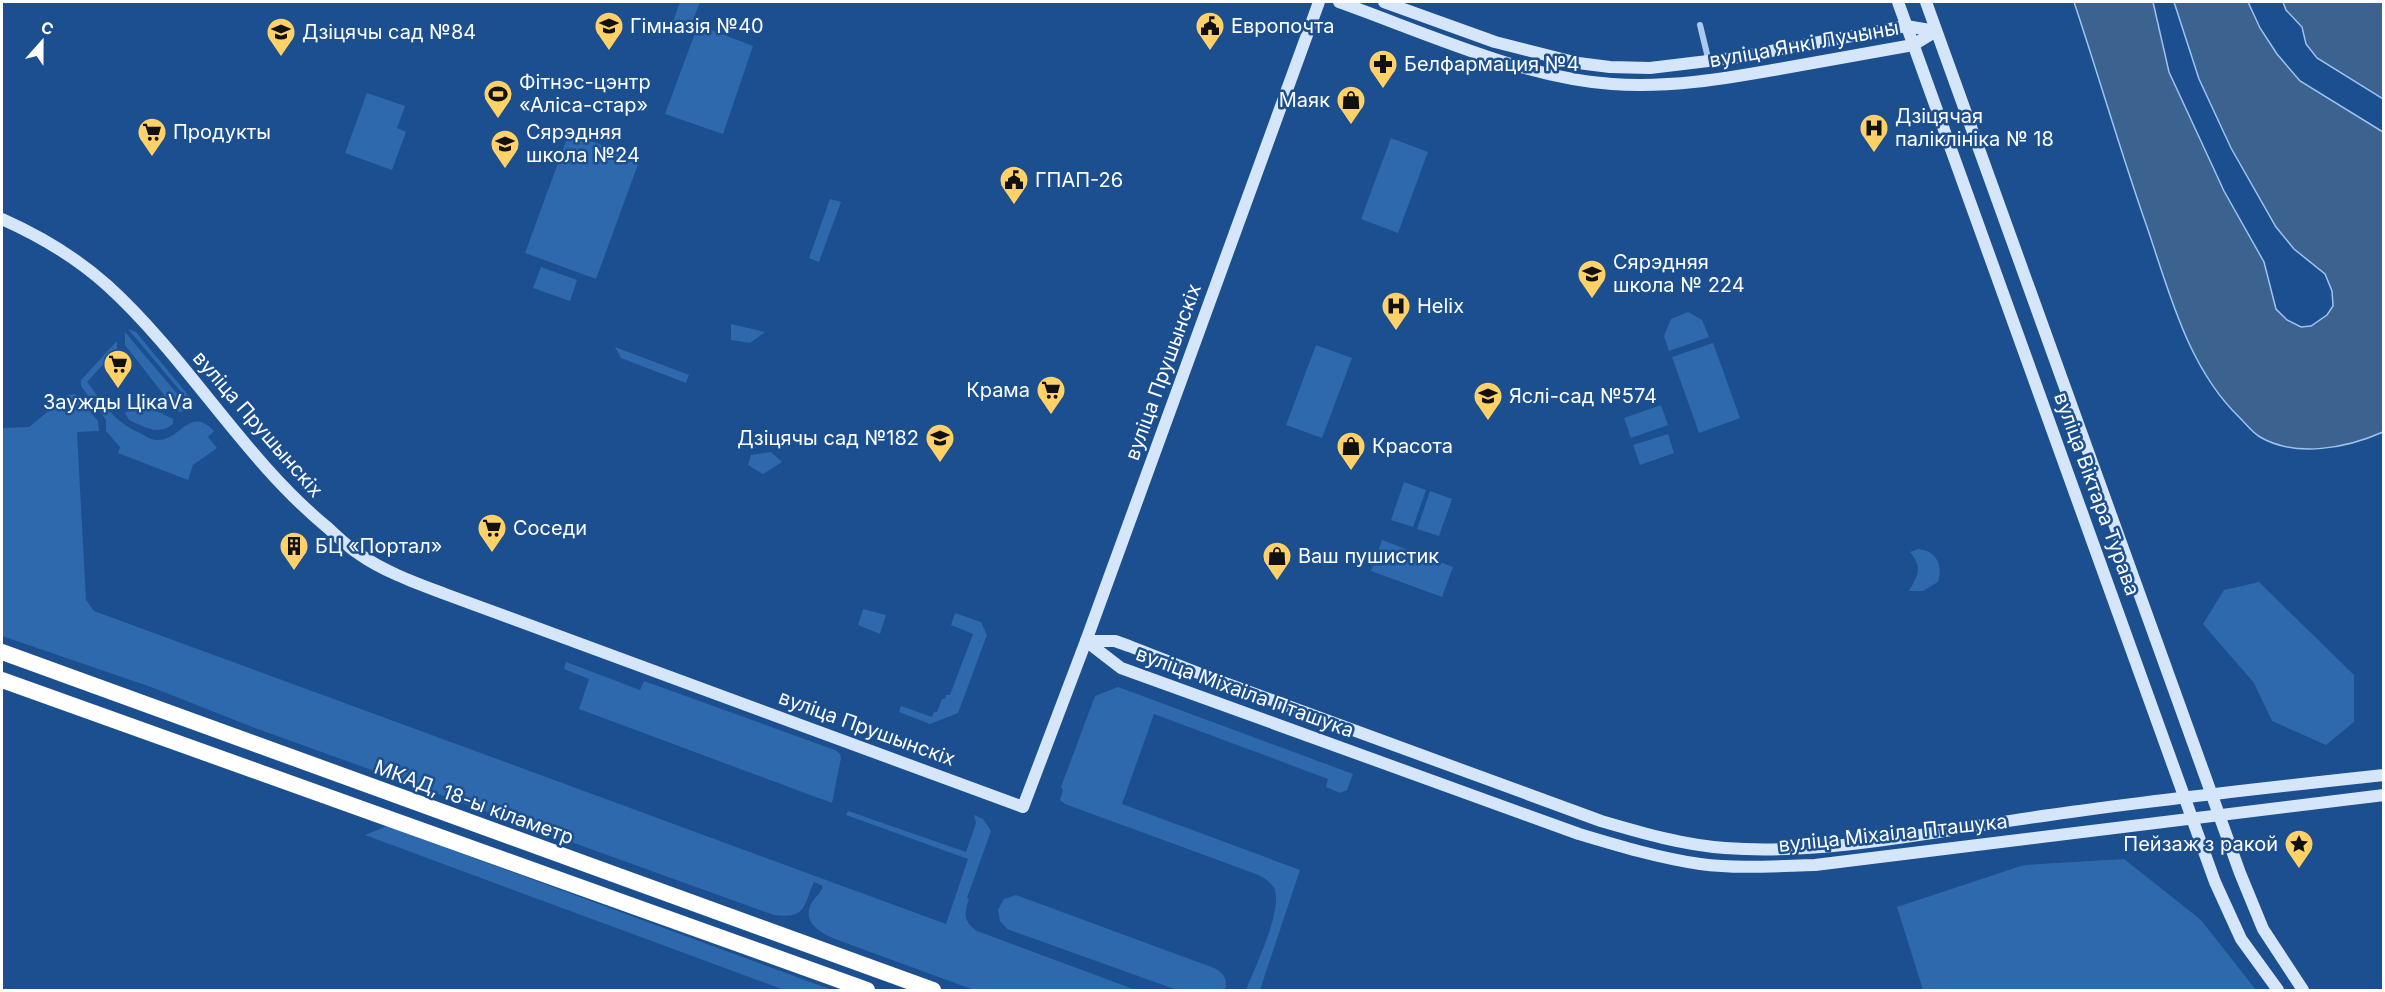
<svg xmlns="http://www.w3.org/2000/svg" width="2385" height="992" font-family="Inter,sans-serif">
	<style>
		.green { fill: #2e69ad }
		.water { fill: #3c6290; stroke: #9cc4f0; stroke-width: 1.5 }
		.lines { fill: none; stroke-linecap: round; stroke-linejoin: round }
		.street { stroke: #a9c9ee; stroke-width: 6 }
		.secondary { stroke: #d6e6fa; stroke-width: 12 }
		.highway { stroke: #fff; stroke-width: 16 }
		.labels { text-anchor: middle; stroke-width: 5; stroke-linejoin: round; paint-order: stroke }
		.poi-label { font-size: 20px; fill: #fff; stroke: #1b4f8f; text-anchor: start }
		.street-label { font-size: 20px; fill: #fff; stroke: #1b4f8f }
	</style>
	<rect width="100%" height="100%" fill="#1b4f8f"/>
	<!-- green -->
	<g class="green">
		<path d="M 680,2 L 700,2 L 693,20 L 673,22 Z"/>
		<path d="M 698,25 L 753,46 L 723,134 L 665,114 Z"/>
		<path d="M 367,93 L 405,106 L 397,128 L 406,132 L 392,170 L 345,153 Z"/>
		<path d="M 569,133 L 640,159 L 596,279 L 525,253 Z"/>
		<path d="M 1391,138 L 1428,152 L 1398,233 L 1361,219 Z"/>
		<path d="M 830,199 L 841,202 L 819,262 L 809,258 Z"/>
		<path d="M 541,267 L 577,280 L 570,301 L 533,288 Z"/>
		<path d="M 1688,312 L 1702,320 L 1709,337 L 1669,351 L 1664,336 L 1671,319 Z"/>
		<path d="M 731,324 L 765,332 L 750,343 L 731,340 Z"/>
		<path d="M 128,329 L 136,332 L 193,401 L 193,406 Z"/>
		<path d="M 125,332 L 190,409 L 180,412 L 175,409 L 125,345 Z"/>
		<path d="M 117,341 L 117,349 L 87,382 C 104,404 113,421 140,433 C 145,436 151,440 157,440 C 181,441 189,405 214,431 L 208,437 L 217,448 L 193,465 L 188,480 L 118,453 L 120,447 L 106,431 L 106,420 L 81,386 L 81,380 Z"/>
		<path d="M 1713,343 L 1740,418 L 1699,433 L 1672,357 Z"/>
		<path d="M 1316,345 L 1352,358 L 1322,438 L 1286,425 Z"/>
		<path d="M 615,347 L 689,375 L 686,383 L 621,358 Z"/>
		<path d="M 75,394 L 98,421 L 99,431 L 77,432 L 86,600 L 94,611 L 946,924 L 968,859 L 846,815 L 848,811 L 966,852 L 976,823 L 974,815 L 983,819 L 991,831 L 967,898 L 969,899 C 964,913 963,922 977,931 L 1136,990 L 974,990 L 835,939 C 820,933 801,922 812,902 C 816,896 821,893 823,886 L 814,882 C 803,906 807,919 774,915 L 255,728 L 151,687 L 2,636 L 2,428 L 29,427 L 68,395 Z"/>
		<path d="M 140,403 L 173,419 L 173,424 C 158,436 145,427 129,420 L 125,413 Z"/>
		<path d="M 1661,405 L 1668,425 L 1631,438 L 1624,418 Z"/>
		<path d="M 1668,434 L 1674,453 L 1640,465 L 1633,445 Z"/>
		<path d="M 771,452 L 782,462 L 763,474 L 748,465 L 751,455 Z"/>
		<path d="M 1404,482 L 1426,490 L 1413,527 L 1391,520 Z"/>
		<path d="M 1430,491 L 1452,499 L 1439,536 L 1417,529 Z"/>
		<path d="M 1382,540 L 1453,567 L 1442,597 L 1371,571 Z"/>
		<path d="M 1918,549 C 1937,551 1943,565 1938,582 L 1923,591 L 1909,591 C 1918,575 1923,568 1910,552 Z"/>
		<path d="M 2259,582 L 2354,675 L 2354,722 L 2326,745 L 2272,721 L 2254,683 L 2203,624 L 2224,590 Z"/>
		<path d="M 863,609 L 886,615 L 880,634 L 858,625 Z"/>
		<path d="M 955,613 L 981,622 L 987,635 L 958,713 L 930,724 L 899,712 L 901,706 L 932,717 L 934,712 L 937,712 L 942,699 L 945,699 L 946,695 L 950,695 L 973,634 L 951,625 Z"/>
		<path d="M 566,662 L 640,690 L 644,681 L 835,750 L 840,754 L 841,758 L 832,803 L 579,709 L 589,679 L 564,669 Z"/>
		<path d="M 1118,687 L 1353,774 L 1347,790 L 1340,793 L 1326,787 L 1328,779 L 1154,714 L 1122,804 L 1300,870 L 1260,990 L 1246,990 C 1254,969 1284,909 1274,888 C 1270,881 1263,877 1256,874 L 1065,804 L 1060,800 L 1063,790 L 1061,787 L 1095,696 Z"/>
		<path d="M 387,826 L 832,990 L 784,990 L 365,835 Z"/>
		<path d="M 2124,859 L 2201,920 L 2256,990 L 1923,990 L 1897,907 L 2024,865 Z"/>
		<path d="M 1016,895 L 1214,968 C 1224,973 1228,980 1225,990 L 1177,990 L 1007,929 L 1000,921 L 998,910 L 1004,899 Z"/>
	</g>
	<!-- water -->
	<g class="water">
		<path d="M 2074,2 L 2153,2 L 2169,72 L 2224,191 L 2264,262 L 2276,309 L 2287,320 L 2301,327 L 2311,326 L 2327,315 L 2333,306 L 2332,291 L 2325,274 L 2294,249 L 2276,227 L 2231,148 L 2199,79 L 2174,2 L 2248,2 L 2260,28 L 2277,54 L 2300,81 L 2383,132 L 2383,432 C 2347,448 2296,458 2260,437 C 2253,433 2246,424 2240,418 C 2188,368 2170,294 2147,227 C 2121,153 2099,77 2074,2 Z"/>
		<path d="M 2283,2 L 2383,2 L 2383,99 L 2317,58 L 2306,44 L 2302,27 L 2286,10 Z"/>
	</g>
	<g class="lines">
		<!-- street -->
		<path class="street" d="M 1700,25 L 1709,62"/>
		<!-- secondary -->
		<g class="secondary">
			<path d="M 1339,2 C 1424,32 1522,78 1612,84 C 1669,88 1723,79 1779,69 C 1823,61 1868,53 1913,45 L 1936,31"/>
			<path d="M 1384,2 L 1495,42 L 1578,63 L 1610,67 L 1650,68 L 1733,58 L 1906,26 L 1936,31"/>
			<path d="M 1898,2 L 2215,882 L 2241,939 L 2278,990"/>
			<path d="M 1926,2 L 2240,873 L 2263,929 L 2303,990"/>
			<path d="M 2,219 C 40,236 77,258 108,286 C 189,360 243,458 328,528 C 338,537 348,547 359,554 C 385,572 416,583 445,594 L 1023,807 L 1086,641 L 1319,2"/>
			<path d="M 1086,641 L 1121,668 L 1579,834 C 1619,846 1659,858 1700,864 C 1738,869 1777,866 1815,865 L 2384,795"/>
			<path d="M 1086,641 L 1115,641 L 1129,646 L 1206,676 L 1601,821 C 1642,833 1683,845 1725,848 C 1830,856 1945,829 2050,815 C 2161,799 2272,787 2384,775"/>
		</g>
		<!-- highway -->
		<g class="highway">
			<path d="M 2,652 L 933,990"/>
			<path d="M 2,680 L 867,990"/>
		</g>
	</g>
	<!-- icons -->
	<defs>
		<g id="school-pin" transform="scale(1.5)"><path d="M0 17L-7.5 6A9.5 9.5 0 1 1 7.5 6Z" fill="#ffd166" stroke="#1b4f8f"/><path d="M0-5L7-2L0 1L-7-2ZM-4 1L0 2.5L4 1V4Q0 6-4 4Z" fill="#111"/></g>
		<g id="civic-pin" transform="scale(1.5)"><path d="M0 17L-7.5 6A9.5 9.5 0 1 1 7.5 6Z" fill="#ffd166" stroke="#1b4f8f"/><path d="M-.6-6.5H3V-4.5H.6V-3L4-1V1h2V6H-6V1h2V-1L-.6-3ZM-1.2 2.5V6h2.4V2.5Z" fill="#111"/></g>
		<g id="pharmacy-pin" transform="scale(1.5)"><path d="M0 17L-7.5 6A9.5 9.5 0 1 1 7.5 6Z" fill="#ffd166" stroke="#1b4f8f"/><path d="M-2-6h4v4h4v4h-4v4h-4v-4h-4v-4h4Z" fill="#111"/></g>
		<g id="stadium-pin" transform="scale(1.5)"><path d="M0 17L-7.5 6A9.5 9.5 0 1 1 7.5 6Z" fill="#ffd166" stroke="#1b4f8f"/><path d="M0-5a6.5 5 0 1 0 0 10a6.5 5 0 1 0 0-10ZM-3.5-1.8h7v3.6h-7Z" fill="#111"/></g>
		<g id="shop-pin" transform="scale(1.5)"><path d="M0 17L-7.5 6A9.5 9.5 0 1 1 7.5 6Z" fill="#ffd166" stroke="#1b4f8f"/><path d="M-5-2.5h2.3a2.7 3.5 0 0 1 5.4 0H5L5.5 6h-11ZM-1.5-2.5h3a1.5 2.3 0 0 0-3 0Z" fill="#111"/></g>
		<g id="hospital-pin" transform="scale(1.5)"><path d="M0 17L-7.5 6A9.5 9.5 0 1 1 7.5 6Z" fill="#ffd166" stroke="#1b4f8f"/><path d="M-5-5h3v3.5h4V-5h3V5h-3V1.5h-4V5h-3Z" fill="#111"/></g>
		<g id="supermarket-pin" transform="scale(1.5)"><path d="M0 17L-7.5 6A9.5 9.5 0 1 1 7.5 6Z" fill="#ffd166" stroke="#1b4f8f"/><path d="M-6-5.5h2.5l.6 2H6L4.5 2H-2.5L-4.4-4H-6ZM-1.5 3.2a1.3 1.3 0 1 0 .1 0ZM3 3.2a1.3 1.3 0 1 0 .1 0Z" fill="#111"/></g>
		<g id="building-pin" transform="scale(1.5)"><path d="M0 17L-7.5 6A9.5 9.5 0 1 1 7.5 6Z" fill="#ffd166" stroke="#1b4f8f"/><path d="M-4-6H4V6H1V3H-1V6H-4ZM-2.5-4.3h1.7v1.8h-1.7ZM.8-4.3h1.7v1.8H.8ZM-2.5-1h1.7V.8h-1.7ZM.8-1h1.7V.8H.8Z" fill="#111"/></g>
		<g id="sight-pin" transform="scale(1.5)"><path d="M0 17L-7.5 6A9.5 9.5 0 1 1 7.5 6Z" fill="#ffd166" stroke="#1b4f8f"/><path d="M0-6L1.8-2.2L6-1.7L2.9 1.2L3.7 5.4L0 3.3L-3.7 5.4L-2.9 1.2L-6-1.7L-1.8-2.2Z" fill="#111"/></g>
	</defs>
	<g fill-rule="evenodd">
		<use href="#school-pin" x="609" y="26"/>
		<use href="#civic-pin" x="1210" y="26"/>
		<use href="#school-pin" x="281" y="32"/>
		<use href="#pharmacy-pin" x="1383" y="64"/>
		<use href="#stadium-pin" x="498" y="94"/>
		<use href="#shop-pin" x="1351" y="100"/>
		<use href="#hospital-pin" x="1874" y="128"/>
		<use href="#supermarket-pin" x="152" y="132"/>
		<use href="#school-pin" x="505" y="144"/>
		<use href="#civic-pin" x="1014" y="180"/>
		<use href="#school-pin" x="1592" y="274"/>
		<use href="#hospital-pin" x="1396" y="306"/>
		<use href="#supermarket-pin" x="118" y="364"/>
		<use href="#supermarket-pin" x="1051" y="390"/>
		<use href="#school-pin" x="1488" y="396"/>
		<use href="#school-pin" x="940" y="438"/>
		<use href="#shop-pin" x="1351" y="446"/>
		<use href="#supermarket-pin" x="492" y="528"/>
		<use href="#building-pin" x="294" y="546"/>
		<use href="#shop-pin" x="1277" y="556"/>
		<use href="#sight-pin" x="2299" y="844"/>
	</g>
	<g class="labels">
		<!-- poi labels -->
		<g class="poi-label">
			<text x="630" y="33">Гімназія №40</text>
			<text x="1231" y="33">Европочта</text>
			<text x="302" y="39">Дзіцячы сад №84</text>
			<text x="1404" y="71">Белфармация №4</text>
			<text x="519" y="89">Фітнэс-цэнтр<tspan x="519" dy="23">«Аліса-стар»</tspan></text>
			<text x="1330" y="107" text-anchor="end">Маяк</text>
			<text x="1895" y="123">Дзіцячая<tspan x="1895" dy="23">паліклініка № 18</tspan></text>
			<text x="173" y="139">Продукты</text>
			<text x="526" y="139">Сярэдняя<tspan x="526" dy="23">школа №24</tspan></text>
			<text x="1035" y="187">ГПАП-26</text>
			<text x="1613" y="269">Сярэдняя<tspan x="1613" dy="23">школа № 224</tspan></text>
			<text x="1417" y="313">Helix</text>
			<text x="1030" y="397" text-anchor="end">Крама</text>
			<text x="1509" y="403">Яслі-сад №574</text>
			<text x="118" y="409" text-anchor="middle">Заужды ЦікаVа</text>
			<text x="919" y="445" text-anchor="end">Дзіцячы сад №182</text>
			<text x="1372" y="453">Красота</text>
			<text x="513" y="535">Соседи</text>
			<text x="315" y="553">БЦ «Портал»</text>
			<text x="1298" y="563">Ваш пушистик</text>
			<text x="2278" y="851" text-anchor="end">Пейзаж з ракой</text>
		</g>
		<!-- street labels -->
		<g class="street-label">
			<text transform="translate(1804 44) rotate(-10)" y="7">вуліца Янкі Лучыны</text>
			<text transform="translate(1163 372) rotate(-70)" y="7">вуліца Прушынскіх</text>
			<text transform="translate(258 424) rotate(49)" y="7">вуліца Прушынскіх</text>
			<text transform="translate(2097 494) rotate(70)" y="7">вуліца Віктара Турава</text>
			<text transform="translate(1245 692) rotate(20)" y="7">вуліца Міхаіла Пташука</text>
			<text transform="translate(867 728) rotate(20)" y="7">вуліца Прушынскіх</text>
			<text transform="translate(474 802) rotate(20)" y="7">МКАД, 18-ы кіламетр</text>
			<text transform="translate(1893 833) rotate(-6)" y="7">вуліца Міхаіла Пташука</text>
		</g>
	</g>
	<!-- border -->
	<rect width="2385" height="992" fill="none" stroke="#ffffff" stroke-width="6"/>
	<!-- north arrow -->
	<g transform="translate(42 42) rotate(21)" stroke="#1b4f8f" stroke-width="4.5" paint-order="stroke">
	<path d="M0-4.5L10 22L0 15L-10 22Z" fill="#ffffff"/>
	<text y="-9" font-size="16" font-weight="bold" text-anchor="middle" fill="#ffffff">С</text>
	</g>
</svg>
